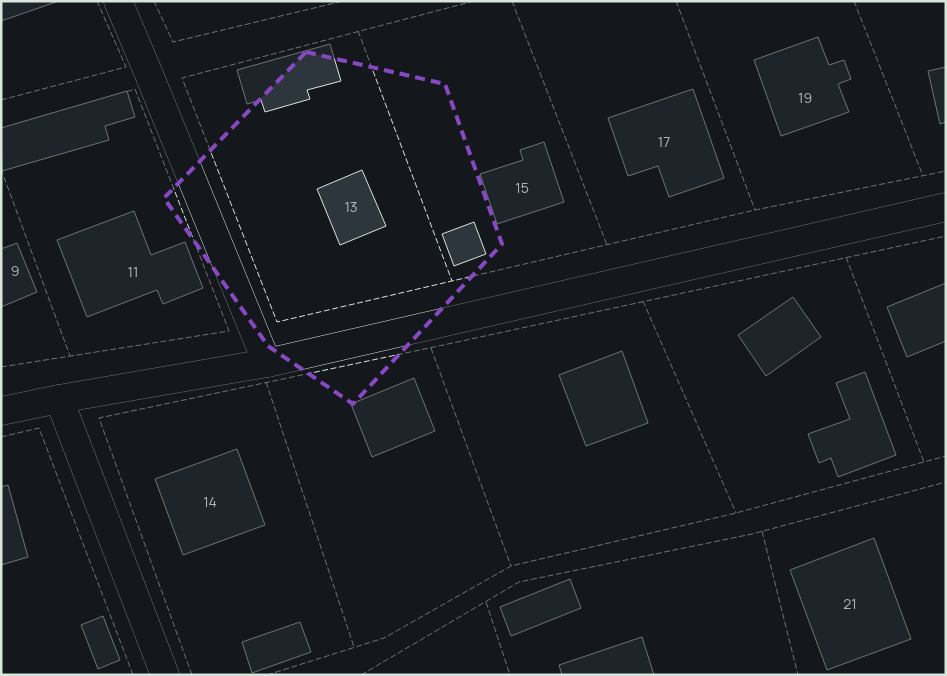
<svg xmlns="http://www.w3.org/2000/svg" width="947" height="676" font-family="Manrope,sans-serif">
	<style>
		.building { fill: #2c363c; stroke: #d8e6dc }
		.lines { fill: none; stroke-linecap: round; stroke-linejoin: round }
		.minor-casing { stroke: #d8e6dc; stroke-width: 29 }
		.minor { stroke: #14181c; stroke-width: 28 }
		.fence { stroke: #d8e6dc; stroke-width: 1; stroke-dasharray: 6 2.5; stroke-linecap: butt }
		.marked { fill: none; stroke: #8948c3; stroke-width: 4; stroke-dasharray: 10 6; stroke-linejoin: round }
		.labels { text-anchor: middle; stroke-width: 4; stroke-linejoin: round; paint-order: stroke }
		.number-label { font-size: 14px; fill: #adbab4 }
	</style>
	<rect width="100%" height="100%" fill="#14181c"/>
	<!-- building -->
	<g class="building">
		<path d="M 1,1 L 56,1 L 56,2 L 1,21 Z"/>
		<path d="M 818,37 L 829,65 L 844,60 L 851,79 L 838,84 L 849,112 L 781,136 L 754,60 Z"/>
		<path d="M 330,44 L 341,81 L 307,90 L 310,99 L 265,112 L 261,100 L 247,104 L 237,70 Z"/>
		<path d="M 946,67 L 946,122 L 940,124 L 928,71 Z"/>
		<path d="M 693,89 L 724,178 L 669,197 L 658,166 L 628,176 L 608,118 Z"/>
		<path d="M 127,91 L 135,117 L 105,126 L 109,140 L 2,171 L 1,128 Z"/>
		<path d="M 544,142 L 564,202 L 497,224 L 480,174 L 523,160 L 520,150 Z"/>
		<path d="M 362,170 L 386,226 L 340,245 L 317,189 Z"/>
		<path d="M 134,211 L 151,255 L 185,242 L 203,288 L 163,304 L 157,290 L 87,317 L 57,240 Z"/>
		<path d="M 474,222 L 486,254 L 454,266 L 442,234 Z"/>
		<path d="M 17,243 L 37,292 L 1,307 L 1,249 Z"/>
		<path d="M 946,283 L 946,341 L 907,357 L 887,307 Z"/>
		<path d="M 793,297 L 821,337 L 766,376 L 738,335 Z"/>
		<path d="M 622,351 L 648,423 L 586,446 L 559,375 Z"/>
		<path d="M 865,372 L 896,455 L 838,477 L 831,458 L 819,463 L 808,434 L 850,419 L 836,383 Z"/>
		<path d="M 414,378 L 435,431 L 372,457 L 351,404 Z"/>
		<path d="M 237,449 L 265,525 L 183,555 L 155,479 Z"/>
		<path d="M 8,485 L 28,557 L 1,565 L 1,487 Z"/>
		<path d="M 874,538 L 911,639 L 827,670 L 790,570 Z"/>
		<path d="M 570,579 L 581,608 L 511,636 L 500,607 Z"/>
		<path d="M 103,616 L 120,660 L 98,669 L 81,625 Z"/>
		<path d="M 300,622 L 311,652 L 252,673 L 242,642 Z"/>
		<path d="M 642,637 L 654,675 L 562,675 L 559,665 Z"/>
	</g>
	<g class="lines">
		<!-- minor casing -->
		<g class="minor-casing">
			<g id="minor">
				<path d="M 118,1 L 148,72 L 267,363"/>
				<path d="M 59,399 L 165,675"/>
				<path d="M 1,411 L 59,399 L 267,363 L 946,207"/>
			</g>
		</g>
		<!-- minor -->
		<use href="#minor" class="minor"/>
		<!-- fence -->
		<g class="fence">
			<path d="M 154,1 L 173,42 L 343,1"/>
			<path d="M 474,1 L 182,78 L 277,322 L 755,210 L 946,171"/>
			<path d="M 512,1 L 607,245"/>
			<path d="M 676,1 L 755,210"/>
			<path d="M 854,1 L 923,176"/>
			<path d="M 358,31 L 452,281"/>
			<path d="M 1,100 L 126,67 L 97,1"/>
			<path d="M 1,169 L 70,356"/>
			<path d="M 846,257 L 924,462"/>
			<path d="M 643,301 L 736,513"/>
			<path d="M 431,348 L 511,566"/>
			<path d="M 1,367 L 229,331 L 135,89 L 126,92"/>
			<path d="M 266,382 L 354,647"/>
			<path d="M 1,437 L 39,428 L 133,675"/>
			<path d="M 762,531 L 798,675"/>
			<path d="M 486,602 L 510,675"/>
			<path d="M 192,675 L 99,418 L 448,344 L 946,236"/>
			<path d="M 267,675 L 384,638 L 511,566 L 736,513 L 946,456"/>
			<path d="M 361,675 L 519,582 L 752,534 L 946,482"/>
		</g>
	</g>
	<!-- marked area -->
	<path d="M0 0H947V676H0ZM 306,52 L 445,84 L 502,244 L 353,404 L 268,346 L 164,198 Z" fill="#14181c" fill-opacity=".55" fill-rule="evenodd"/>
	<path class="marked" d="M 306,52 L 445,84 L 502,244 L 353,404 L 268,346 L 164,198 Z"/>
	<g class="labels">
		<!-- number labels -->
		<g class="number-label">
			<text x="805" y="103">19</text>
			<text x="664" y="147">17</text>
			<text x="522" y="193">15</text>
			<text x="351" y="212">13</text>
			<text x="15" y="276">9</text>
			<text x="133" y="277">11</text>
			<text x="210" y="507">14</text>
			<text x="850" y="609">21</text>
		</g>
	</g>
	<!-- border -->
	<rect width="947" height="676" fill="none" stroke="#d8e6dc" stroke-width="5"/>
</svg>
